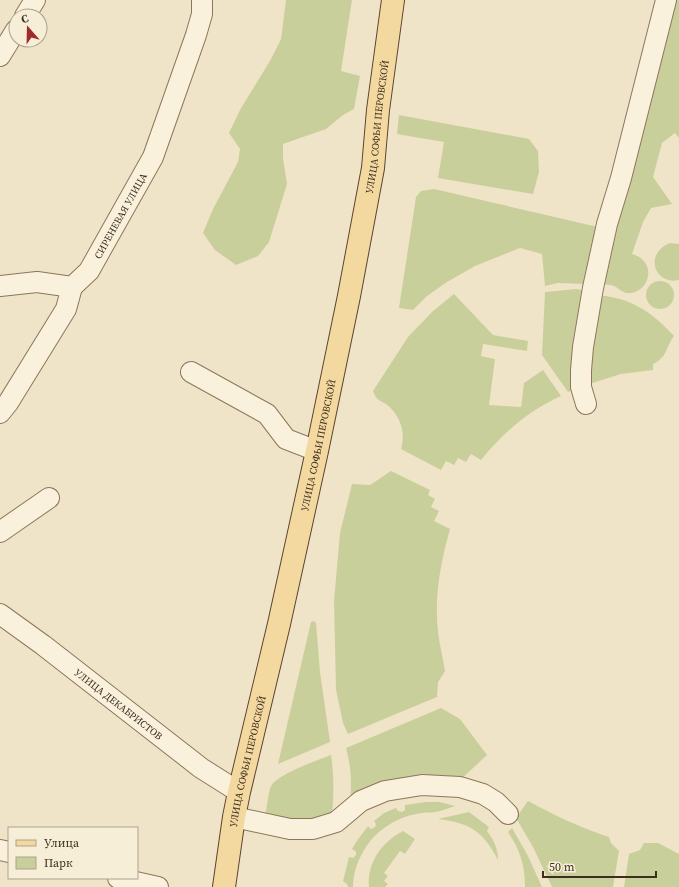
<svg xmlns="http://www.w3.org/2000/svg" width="679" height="887" font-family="'Source Serif 4',serif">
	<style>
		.green { fill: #c9cf9b }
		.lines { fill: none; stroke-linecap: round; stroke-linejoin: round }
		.minor-casing { stroke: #8d765c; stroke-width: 22 }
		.major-casing { stroke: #5b4430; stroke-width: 24 }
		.minor { stroke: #faf1dc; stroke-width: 20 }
		.major { stroke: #f3d9a0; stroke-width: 22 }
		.labels { text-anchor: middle; stroke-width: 3; stroke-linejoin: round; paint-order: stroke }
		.street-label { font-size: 10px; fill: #3d2e20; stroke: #f7eed8 }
	</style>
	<rect width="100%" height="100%" fill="#f0e4c8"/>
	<!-- green -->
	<g class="green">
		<path d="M 286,0 L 352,0 L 341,71 L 360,76 L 354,109 L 343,115 L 326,129 L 283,144 L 283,158 L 287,184 L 269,242 L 258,256 L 236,265 L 215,250 L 203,233 L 213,209 L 238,162 L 240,149 L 229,133 L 241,108 L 270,61 L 281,39 Z"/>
		<path d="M 671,0 L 679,0 L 679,138 L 675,133 L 662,143 L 653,177 L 672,204 L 651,208 L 643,222 L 632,254 C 636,255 640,257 643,260 C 654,271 647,291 631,293 C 623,294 620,289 614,286 C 610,284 603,285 599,284 Z"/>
		<path d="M 399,115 L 529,139 L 538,151 L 539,172 L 533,194 L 438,178 L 444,142 L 397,134 Z"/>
		<path d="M 434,189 L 598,227 L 586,284 L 558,283 L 545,286 L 542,254 L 520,248 L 475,266 L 447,282 L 427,296 L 413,310 L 399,308 L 416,197 L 421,191 Z"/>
		<path d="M 670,243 L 679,244 L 679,280 C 655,286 643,254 670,243 Z"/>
		<circle cx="660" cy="295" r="14"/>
		<path d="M 576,289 L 588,291 L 576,389 L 568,392 L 542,355 L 545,292 Z"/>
		<path d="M 454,294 L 493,335 L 528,341 L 527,351 L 483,344 L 481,356 L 495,359 L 489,405 L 521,407 L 524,383 L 543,370 L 561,396 C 528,411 504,432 481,460 L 471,454 L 466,462 L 458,458 L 454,465 L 446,461 L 441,470 L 401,449 C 406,431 400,415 386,404 C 379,400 376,400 373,391 L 408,337 L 433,311 Z"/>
		<path d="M 595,295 C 630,297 651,311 674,336 C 665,348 668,357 653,364 L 653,370 L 621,374 L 586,385 Z"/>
		<path d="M 391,471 L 430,490 L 428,495 L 435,499 L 431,507 L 439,511 L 434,521 L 450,529 C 442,558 436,586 437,616 C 437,634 442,653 445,671 L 438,682 L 437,697 L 348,734 L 343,723 L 336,690 L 334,601 L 340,533 L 352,484 L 370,485 Z"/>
		<path d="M 314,621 L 316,623 L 320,672 L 330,742 L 278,764 L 311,622 Z"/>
		<path d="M 441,708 L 460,719 L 487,755 L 457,783 L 350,801 C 352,781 351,767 346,748 Z"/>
		<path d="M 331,755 C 334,775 334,794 332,814 L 317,823 L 265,816 C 267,808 268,793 271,786 C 278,774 318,760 331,755 Z"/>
		<path d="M 528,801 C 554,815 581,828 609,837 L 611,843 L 619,851 L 613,887 L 552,887 L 533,847 L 516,818 Z"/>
		<path d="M 426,802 L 440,802 L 455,806 C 448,808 442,811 435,812 C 431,813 426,812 422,813 C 398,816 375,830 363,852 C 357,862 353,875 353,887 L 348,887 L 347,884 L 343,881 L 349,857 L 353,858 L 356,855 L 356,852 L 352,849 L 356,842 L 368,826 L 371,829 L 375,827 L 376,824 L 374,821 L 384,813 L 396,808 L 398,811 L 402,812 L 405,810 L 405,805 Z"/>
		<path d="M 469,812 L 489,827 L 487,831 C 494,840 498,849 498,860 C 483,831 470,823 438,819 Z"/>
		<path d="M 512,828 L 528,856 L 542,887 L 525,887 C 525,865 520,850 508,832 Z"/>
		<path d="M 403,831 L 415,839 L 405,854 L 400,851 L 384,873 L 388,876 L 384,881 L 388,884 L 385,887 L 369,887 C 367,862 382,842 403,831 Z"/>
		<path d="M 644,843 L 658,843 L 679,854 L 679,887 L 624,887 L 629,854 L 640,850 Z"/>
	</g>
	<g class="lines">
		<!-- minor casing -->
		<g class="minor-casing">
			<g id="minor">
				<path d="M 25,16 L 35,0"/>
				<path d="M 0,56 L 16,30"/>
				<path d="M 0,286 L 37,282 L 72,287"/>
				<path d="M 191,372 L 267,414 L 286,439 L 317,451"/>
				<path d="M 586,404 L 581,387 L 581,370 L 583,347 L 593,288 L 607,224 L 621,178 L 666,0"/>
				<path id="s1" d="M 0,413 L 8,403 L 66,309 L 72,287 L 89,271 L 153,157 L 196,35 L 202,14 L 202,0"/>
				<path d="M 0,532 L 49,498"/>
				<path id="s2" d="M 0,614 L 43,645 L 201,768 L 239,792"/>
				<path d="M 234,817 L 290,829 L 313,829 L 336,822 L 361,801 L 385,791 L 422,785 L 460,787 L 483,794 L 496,802 L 508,814"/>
				<path d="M 0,850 L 9,852"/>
				<path d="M 118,878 L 158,887"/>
			</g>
		</g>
		<!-- major casing -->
		<g class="major-casing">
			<g id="major">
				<path id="s3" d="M 224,887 L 234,817 L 239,792 L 279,624 L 317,451 L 349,296 L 373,168 L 378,110 L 393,0"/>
			</g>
		</g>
		<!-- minor -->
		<use href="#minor" class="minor"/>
		<!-- major -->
		<use href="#major" class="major"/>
	</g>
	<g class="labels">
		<!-- street labels -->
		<g class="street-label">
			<text dy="4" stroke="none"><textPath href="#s3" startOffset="776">УЛИЦА СОФЬИ ПЕРОВСКОЙ</textPath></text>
			<text dy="4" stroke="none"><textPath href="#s1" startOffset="233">СИРЕНЕВАЯ УЛИЦА</textPath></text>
			<text dy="4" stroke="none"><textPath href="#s3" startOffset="452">УЛИЦА СОФЬИ ПЕРОВСКОЙ</textPath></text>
			<text dy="4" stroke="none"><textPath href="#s2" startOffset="149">УЛИЦА ДЕКАБРИСТОВ</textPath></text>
			<text dy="4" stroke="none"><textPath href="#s3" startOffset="128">УЛИЦА СОФЬИ ПЕРОВСКОЙ</textPath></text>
		</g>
	</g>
	<!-- legend -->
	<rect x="8" y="827" width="130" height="52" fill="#f7eed8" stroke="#ada18e"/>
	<rect x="16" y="840" width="20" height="6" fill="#f3d9a0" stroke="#ada18e"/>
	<text x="44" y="847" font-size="12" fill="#3d2e20">Улица</text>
	<rect x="16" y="857" width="20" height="12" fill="#c9cf9b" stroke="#ada18e"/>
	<text x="44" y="867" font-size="12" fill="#3d2e20">Парк</text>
	<!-- north arrow -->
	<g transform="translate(28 28) rotate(340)"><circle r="19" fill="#f7eed8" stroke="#ada18e"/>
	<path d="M0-3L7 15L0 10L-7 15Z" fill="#9e2a2b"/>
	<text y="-6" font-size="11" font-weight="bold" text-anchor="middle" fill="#3d2e20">С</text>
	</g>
	<!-- scale -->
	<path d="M543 871v6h113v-6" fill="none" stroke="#3d2e20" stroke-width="2"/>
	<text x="549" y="871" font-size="12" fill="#3d2e20" stroke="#f7eed8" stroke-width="3" paint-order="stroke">50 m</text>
</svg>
